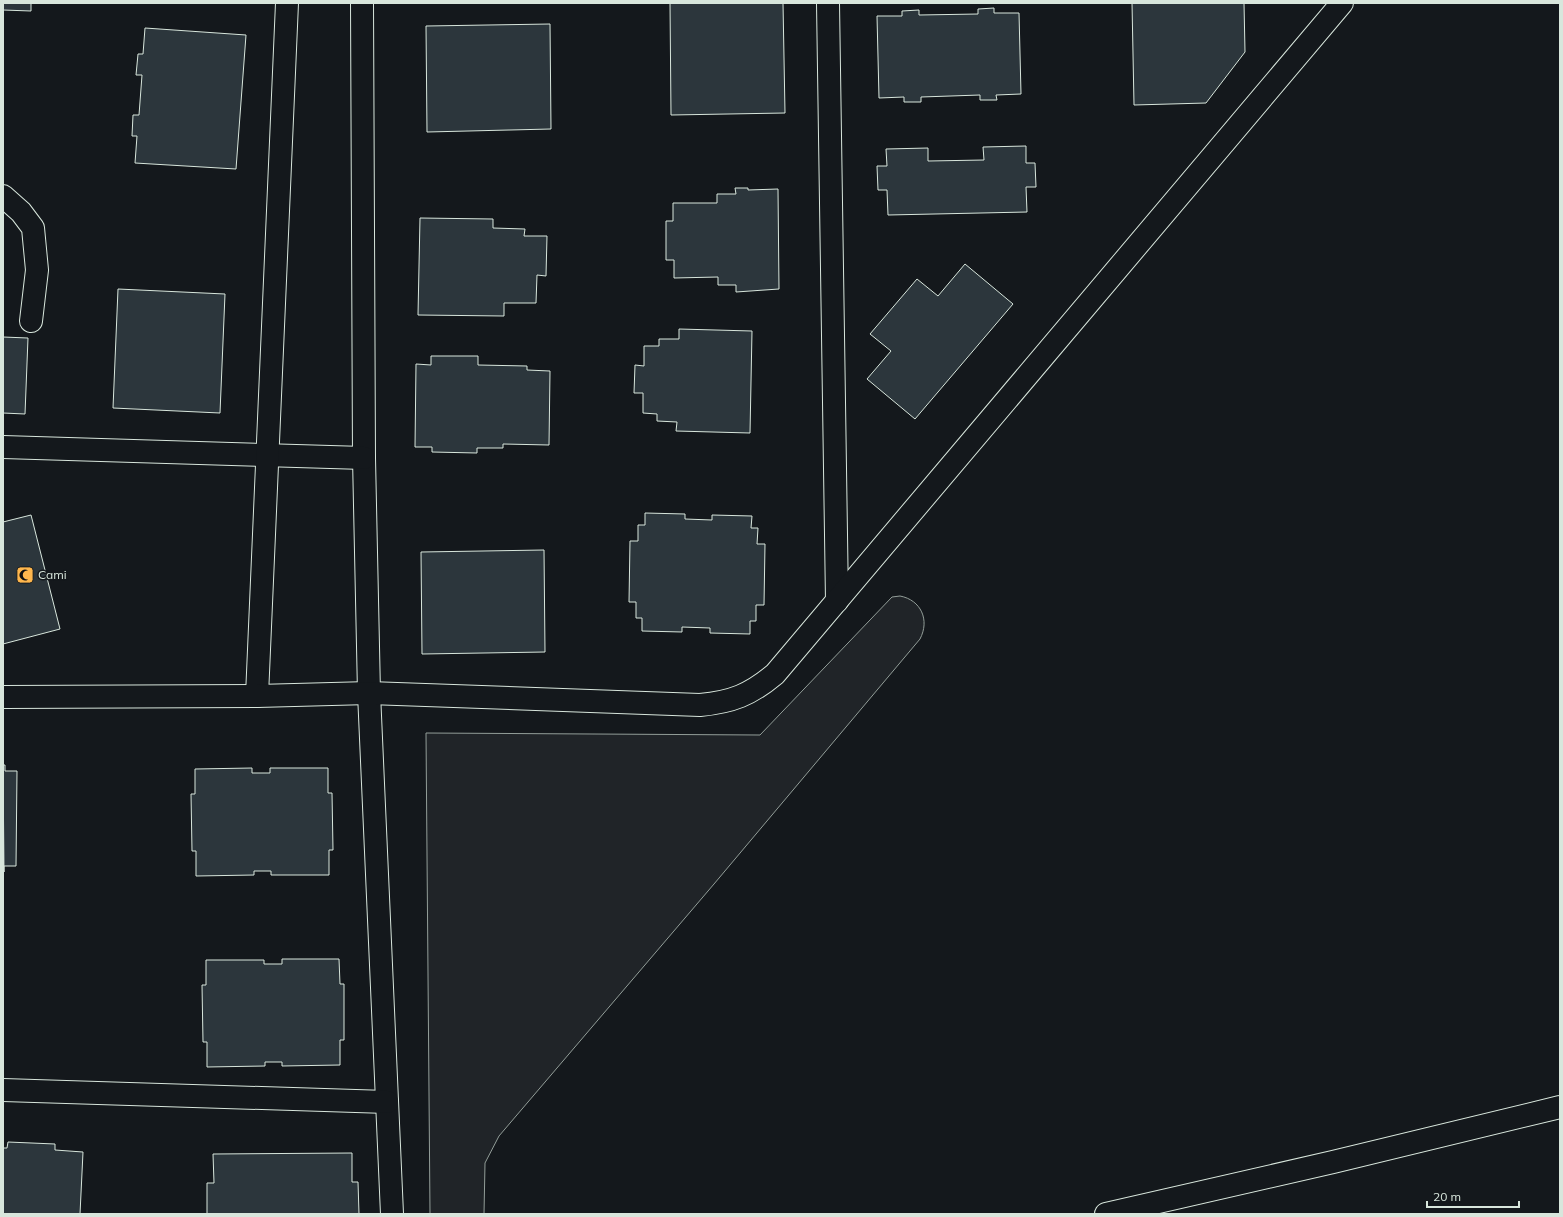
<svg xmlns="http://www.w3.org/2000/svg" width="1563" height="1217" font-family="Mulish,sans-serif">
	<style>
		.green { fill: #202428; stroke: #939e99 }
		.building { fill: #2c363c; stroke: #d8e6dc }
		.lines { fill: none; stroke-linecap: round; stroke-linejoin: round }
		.minor-casing { stroke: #d8e6dc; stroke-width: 24 }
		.minor { stroke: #14181c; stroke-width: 22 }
		.labels { text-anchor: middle; stroke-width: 3; stroke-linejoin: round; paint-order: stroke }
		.poi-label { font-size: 12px; fill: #d8e6dc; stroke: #14181c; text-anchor: start }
	</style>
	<rect width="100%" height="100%" fill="#14181c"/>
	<!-- green -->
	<path class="green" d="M 900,596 C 921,600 930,620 920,639 L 714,884 L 499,1136 L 485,1163 L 484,1214 L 430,1214 L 426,733 L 760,735 L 892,597 Z"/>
	<!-- building -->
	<g class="building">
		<path d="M 3,3 L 31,3 L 31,11 L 3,10 Z"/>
		<path d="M 670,3 L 783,3 L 785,113 L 671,115 Z"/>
		<path d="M 1132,3 L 1244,3 L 1245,52 L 1206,103 L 1134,105 Z"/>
		<path d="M 994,8 L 994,13 L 1019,13 L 1021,94 L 996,95 L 997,100 L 980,100 L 980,95 L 921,97 L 921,102 L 904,102 L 904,97 L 879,98 L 877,16 L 902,16 L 902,11 L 919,10 L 919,15 L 978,14 L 978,9 Z"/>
		<path d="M 550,24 L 551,129 L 427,132 L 426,26 Z"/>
		<path d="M 145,28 L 246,35 L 236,169 L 135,163 L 137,136 L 132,136 L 133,115 L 139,115 L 142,75 L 136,75 L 138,54 L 143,54 Z"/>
		<path d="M 1026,146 L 1026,163 L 1035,163 L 1036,187 L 1026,187 L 1027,212 L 888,215 L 887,190 L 878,190 L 877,166 L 887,166 L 886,149 L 928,148 L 928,161 L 984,160 L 983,147 Z"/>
		<path d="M 735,188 L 748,188 L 748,190 L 778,189 L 779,289 L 736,292 L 736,285 L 718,285 L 718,277 L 674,278 L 674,260 L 666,260 L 666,221 L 673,221 L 673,203 L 717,203 L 717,194 L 736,194 Z"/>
		<path d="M 420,218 L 493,219 L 493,228 L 525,229 L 524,236 L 547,236 L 546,276 L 537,275 L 536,303 L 504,303 L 504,316 L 418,315 Z"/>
		<path d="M 965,264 L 1013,304 L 915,419 L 867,379 L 891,351 L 870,334 L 917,279 L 938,296 Z"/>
		<path d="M 118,289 L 225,294 L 220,413 L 113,408 Z"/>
		<path d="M 679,329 L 752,331 L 750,433 L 676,431 L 677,422 L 657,421 L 657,414 L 643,413 L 643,393 L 634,393 L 635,365 L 644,366 L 644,346 L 659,346 L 659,339 L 679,339 Z"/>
		<path d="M 3,337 L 28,338 L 25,414 L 3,413 Z"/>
		<path d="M 431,356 L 478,356 L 478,365 L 527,366 L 527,370 L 550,371 L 549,445 L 503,444 L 503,448 L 477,448 L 477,453 L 432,452 L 432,447 L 415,447 L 416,364 L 431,365 Z"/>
		<path d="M 645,513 L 685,514 L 685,519 L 712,520 L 712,515 L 752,516 L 751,528 L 758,528 L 757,544 L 765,544 L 764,605 L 756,605 L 756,621 L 750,621 L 750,634 L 710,633 L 710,628 L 682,627 L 682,632 L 642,631 L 642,618 L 636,618 L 636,602 L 629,602 L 630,541 L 638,541 L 638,525 L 645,525 Z"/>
		<path d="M 31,515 L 60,629 L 3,644 L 3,522 Z"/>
		<path d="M 544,550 L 545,652 L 422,654 L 421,552 Z"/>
		<path d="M 3,765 L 5,765 L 5,771 L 17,771 L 16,866 L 4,866 L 4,872 Z"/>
		<path d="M 252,768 L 252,773 L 270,773 L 270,768 L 328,768 L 328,793 L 332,793 L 333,850 L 329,850 L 329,875 L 271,875 L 271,871 L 254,871 L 254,875 L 196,876 L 196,851 L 192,851 L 191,794 L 195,794 L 195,769 Z"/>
		<path d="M 282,959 L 339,959 L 340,984 L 344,984 L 344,1040 L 340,1040 L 340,1065 L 282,1066 L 282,1062 L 265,1062 L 265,1066 L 207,1067 L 207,1042 L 203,1042 L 202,985 L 206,985 L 206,960 L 264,960 L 264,964 L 282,964 Z"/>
		<path d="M 8,1142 L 55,1144 L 55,1150 L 83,1152 L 80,1214 L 3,1214 L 3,1148 L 7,1148 Z"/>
		<path d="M 352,1153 L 352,1182 L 358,1182 L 359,1214 L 207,1214 L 207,1183 L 214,1183 L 213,1154 Z"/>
	</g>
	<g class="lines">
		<!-- minor casing -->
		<g class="minor-casing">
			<g id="minor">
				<path d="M 362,3 L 364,458 L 369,693 L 392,1214"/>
				<path d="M 828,3 L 837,601"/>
				<path d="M 3,196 L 21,212 L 33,228 L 37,270 L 31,321"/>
				<path d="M 3,447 L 364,458"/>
				<path d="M 257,696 L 287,3"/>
				<path d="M 3,697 L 257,696 L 369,693 L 700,705 C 732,702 750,695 775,674 L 1342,3"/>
				<path d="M 3,1090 L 387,1102"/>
				<path d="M 1106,1214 L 1333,1162 L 1560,1107"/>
			</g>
		</g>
		<!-- minor -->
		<use href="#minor" class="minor"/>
	</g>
	<!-- icons -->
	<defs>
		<g id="mosque-square" transform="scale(0.9)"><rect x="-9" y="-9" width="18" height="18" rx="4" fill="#ffb74d" stroke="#14181c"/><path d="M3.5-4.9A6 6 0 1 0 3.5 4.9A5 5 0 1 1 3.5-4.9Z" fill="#111"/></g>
	</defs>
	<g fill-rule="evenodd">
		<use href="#mosque-square" x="25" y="575"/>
	</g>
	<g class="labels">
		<!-- poi labels -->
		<g class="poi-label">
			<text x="38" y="579">Cami</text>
		</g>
	</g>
	<!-- border -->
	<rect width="1563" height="1217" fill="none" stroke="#d8e6dc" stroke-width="8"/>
	<!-- scale -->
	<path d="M1427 1201v6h92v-6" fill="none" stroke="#d8e6dc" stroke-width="2"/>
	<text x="1433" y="1201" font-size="12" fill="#d8e6dc" stroke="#14181c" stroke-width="3" paint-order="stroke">20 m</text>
</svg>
